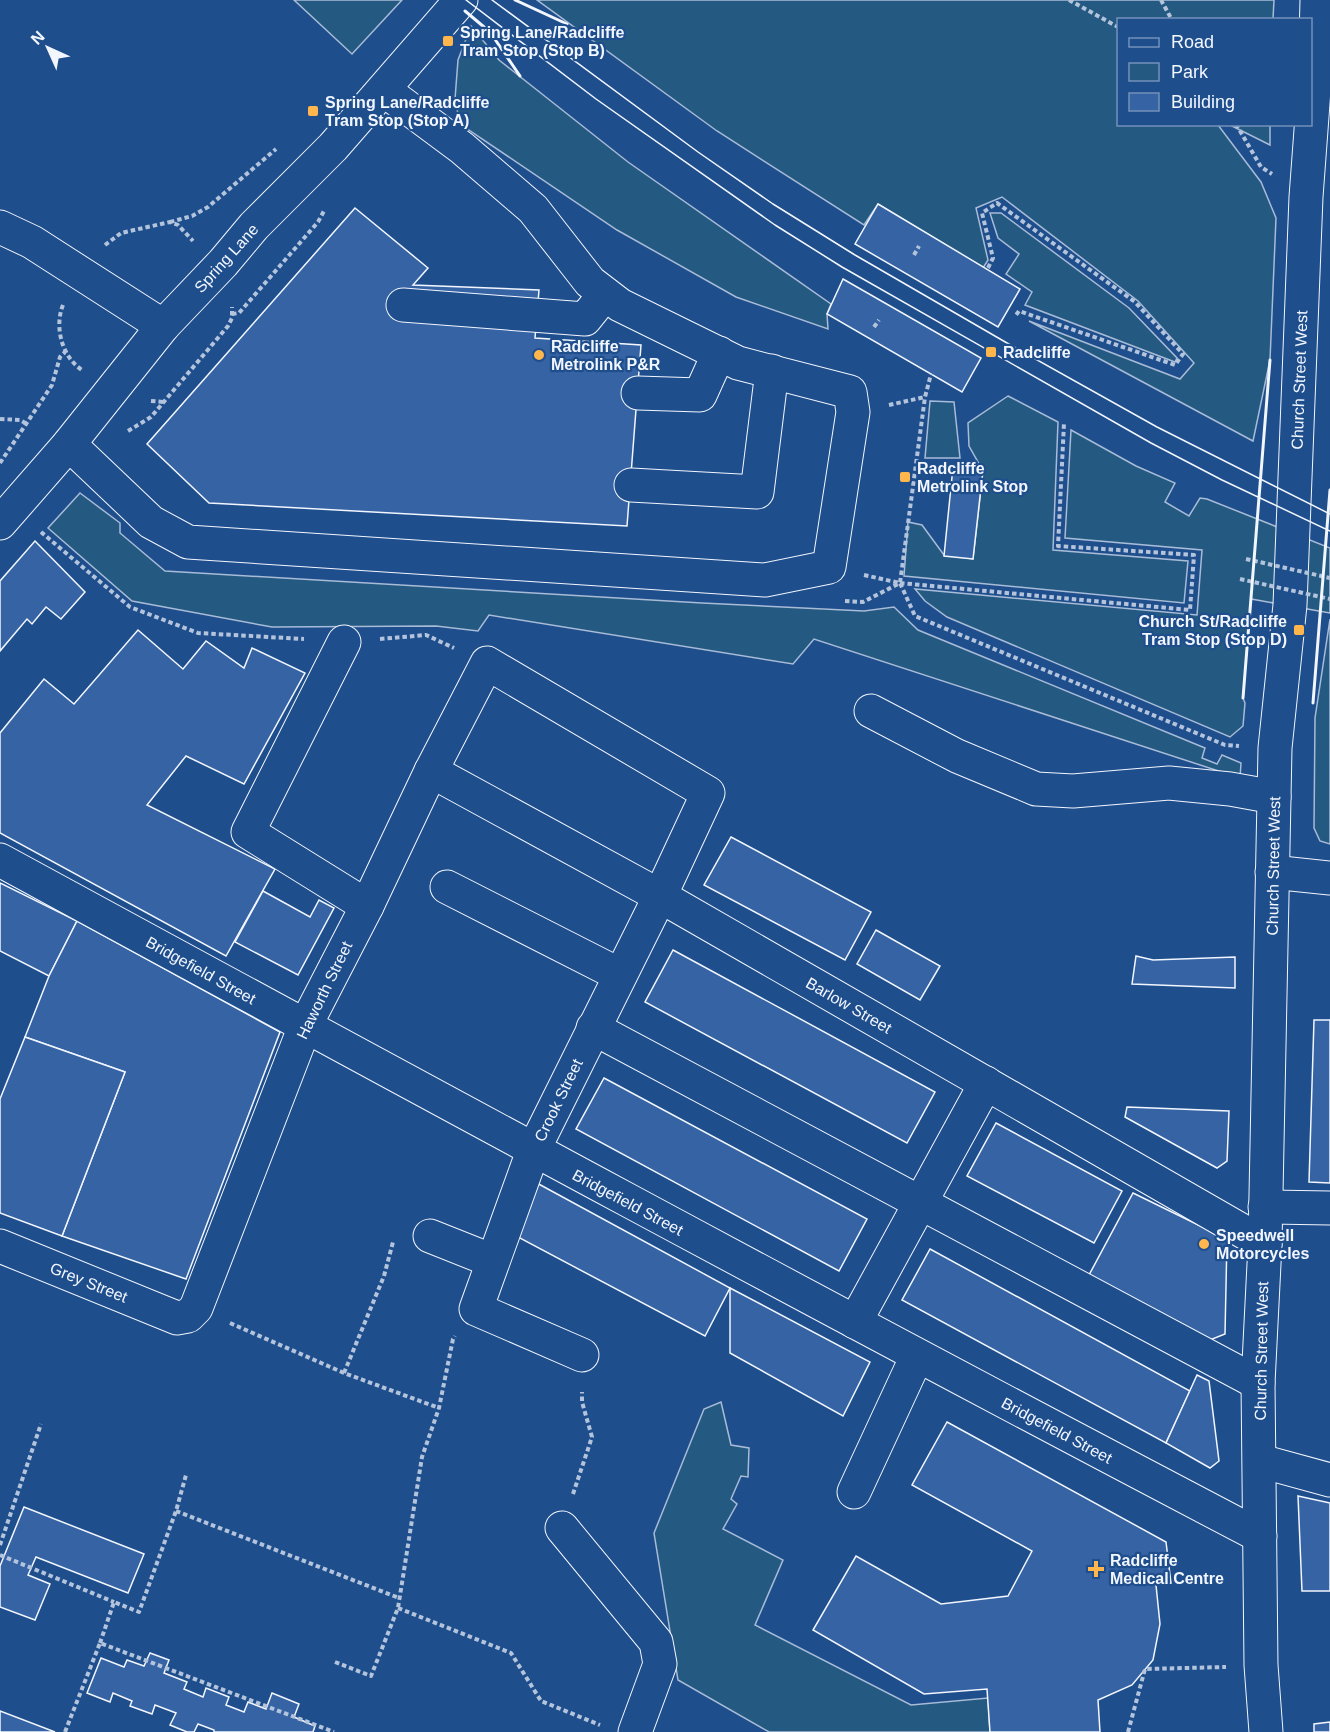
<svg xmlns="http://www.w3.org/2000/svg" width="1330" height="1732" font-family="Helvetica,sans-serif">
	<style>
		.green { fill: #245a82; stroke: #a8bbd7; stroke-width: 1.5 }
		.building { fill: #3563a3; stroke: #f2f6ff; stroke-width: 1.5 }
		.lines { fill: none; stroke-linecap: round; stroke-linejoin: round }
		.minor-casing { stroke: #f2f6ff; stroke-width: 35 }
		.major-casing { stroke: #f2f6ff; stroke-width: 35 }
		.path { stroke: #b3c4dc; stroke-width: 4; stroke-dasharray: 4.5 3; stroke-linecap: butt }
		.minor { stroke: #1f4e8c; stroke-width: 33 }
		.major { stroke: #1f4e8c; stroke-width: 33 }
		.tram { stroke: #f2f6ff; stroke-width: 1.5 }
		.path-bridge { stroke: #b3c4dc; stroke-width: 4; stroke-dasharray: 4.5 3; stroke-linecap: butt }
		.wall { stroke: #f2f6ff; stroke-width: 3 }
		.poi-dot { fill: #ffb74d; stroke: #1f4e8c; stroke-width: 2 }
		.labels { text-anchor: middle; stroke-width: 4.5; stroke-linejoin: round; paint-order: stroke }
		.poi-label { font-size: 16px; font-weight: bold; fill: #f2f6ff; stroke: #1f4e8c; text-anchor: start }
		.street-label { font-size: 16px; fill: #f2f6ff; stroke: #1f4e8c }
	</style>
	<rect width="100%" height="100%" fill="#1f4e8c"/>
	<!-- green -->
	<g class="green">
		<path d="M 294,0 L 402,0 L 352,54 Z"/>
		<path d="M 537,0 L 1274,0 L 1273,19 L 1118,20 L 1118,124 L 1218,125 L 1261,182 L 1276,218 L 1270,360 L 1253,441 L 1029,321 L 1180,379 L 1194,363 L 1138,301 L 1002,197 L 976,208 L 988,260 L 983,268 L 878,204 L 864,225 L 717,131 Z"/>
		<path d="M 471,26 L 499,60 L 628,162 L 831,304 L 827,314 L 828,329 L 736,297 L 617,230 L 460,124 L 455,99 L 458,60 Z"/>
		<path d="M 1230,125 L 1270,125 L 1270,145 Z"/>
		<path d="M 990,213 L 1001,213 L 1129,308 L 1177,358 L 1175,362 L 1025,305 L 1032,292 L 1006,274 L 1019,254 L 998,238 Z"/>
		<path d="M 1008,396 L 1058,422 L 1053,550 L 1188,561 L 1184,603 L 904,576 L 908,522 L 922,525 L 944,555 L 973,559 L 983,471 L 969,446 L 968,423 Z"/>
		<path d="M 930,401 L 954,402 L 960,458 L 925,458 Z"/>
		<path d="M 1071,430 L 1136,466 L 1175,483 L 1165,502 L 1189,516 L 1200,498 L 1207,499 L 1330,548 L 1330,613 L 1251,599 L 1243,698 L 1245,703 L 1243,726 L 1230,737 L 947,617 L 925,601 L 915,589 L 1197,615 L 1202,550 L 1065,538 Z"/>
		<path d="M 80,493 L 120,523 L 120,533 L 165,571 L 702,603 L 864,611 L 894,607 L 918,630 L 1205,748 L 1202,758 L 1217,764 L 1222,755 L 1241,763 L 1240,778 L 814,639 L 793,664 L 489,615 L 478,631 L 436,626 L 272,627 L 132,601 L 48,528 Z"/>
		<path d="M 1330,619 L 1330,844 L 1320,841 L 1314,828 L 1315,718 Z"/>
		<path d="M 721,1402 L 731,1445 L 749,1448 L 748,1477 L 741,1476 L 731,1499 L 737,1504 L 723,1529 L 783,1560 L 755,1625 L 911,1705 L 988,1698 L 990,1732 L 769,1732 L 678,1680 L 654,1533 L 704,1409 Z"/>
	</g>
	<!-- building -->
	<g class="building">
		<path d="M 878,204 L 1020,289 L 998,327 L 855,244 Z"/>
		<path d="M 355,208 L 428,268 L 413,285 L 539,290 L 535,338 L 641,345 L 627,526 L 209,503 L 147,444 Z"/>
		<path d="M 843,279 L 981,358 L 962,392 L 827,314 Z"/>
		<path d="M 953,467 L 983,470 L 973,559 L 944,556 Z"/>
		<path d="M 35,541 L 85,592 L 61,619 L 46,607 L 32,624 L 27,619 L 0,651 L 0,581 Z"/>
		<path d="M 138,630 L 183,669 L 206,641 L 244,668 L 252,648 L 305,673 L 244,784 L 186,756 L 147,805 L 275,869 L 226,956 L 0,833 L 0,733 L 44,679 L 74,704 Z"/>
		<path d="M 731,837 L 871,912 L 845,960 L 704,885 Z"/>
		<path d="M 0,883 L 77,921 L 49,976 L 0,951 Z"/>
		<path d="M 263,891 L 310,917 L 319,900 L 334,908 L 298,975 L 235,942 Z"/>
		<path d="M 77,921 L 280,1032 L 186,1279 L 62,1236 L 125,1072 L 25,1037 L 49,976 Z"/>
		<path d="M 876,930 L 940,966 L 920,1000 L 857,964 Z"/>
		<path d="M 673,950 L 935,1092 L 907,1143 L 645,1002 Z"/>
		<path d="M 1136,956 L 1153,960 L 1235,957 L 1235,988 L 1132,984 Z"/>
		<path d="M 1314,1020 L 1330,1020 L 1330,1183 L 1309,1182 Z"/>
		<path d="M 25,1037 L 125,1072 L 62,1236 L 0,1213 L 0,1099 Z"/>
		<path d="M 604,1078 L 867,1219 L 839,1271 L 576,1129 Z"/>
		<path d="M 1127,1107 L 1229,1111 L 1227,1161 L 1217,1168 L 1125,1117 Z"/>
		<path d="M 996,1123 L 1122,1191 L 1094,1243 L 967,1176 Z"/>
		<path d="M 535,1182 L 730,1288 L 705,1336 L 516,1236 Z"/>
		<path d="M 1133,1193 L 1227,1239 L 1225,1334 L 1210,1340 L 1089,1275 Z"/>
		<path d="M 930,1249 L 1190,1391 L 1166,1443 L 902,1300 Z"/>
		<path d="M 730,1288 L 870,1362 L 843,1416 L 730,1353 Z"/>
		<path d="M 1197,1375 L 1209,1381 L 1219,1461 L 1210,1468 L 1166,1443 Z"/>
		<path d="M 947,1422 L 1166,1542 L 1171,1583 L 1156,1585 L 1160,1624 L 1153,1660 L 1132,1685 L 1098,1700 L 1100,1732 L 990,1732 L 987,1689 L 924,1694 L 813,1630 L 856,1556 L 941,1604 L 1008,1596 L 1032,1551 L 912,1485 Z"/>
		<path d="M 1298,1496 L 1330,1503 L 1330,1591 L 1302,1591 Z"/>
		<path d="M 24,1507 L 144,1554 L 128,1593 L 36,1557 L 28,1575 L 50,1584 L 35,1620 L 0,1607 L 0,1566 Z"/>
		<path d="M 150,1653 L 169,1660 L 164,1673 L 187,1682 L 184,1689 L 203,1697 L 206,1688 L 229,1697 L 226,1705 L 244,1712 L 248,1702 L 266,1709 L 272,1693 L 299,1704 L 294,1717 L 315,1726 L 313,1732 L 214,1732 L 214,1730 L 198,1724 L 194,1732 L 187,1732 L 170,1725 L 176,1713 L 155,1705 L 152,1714 L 130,1706 L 132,1701 L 113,1693 L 110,1702 L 87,1693 L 101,1658 L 124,1667 L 127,1660 L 144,1666 Z"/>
		<path d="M 0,1711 L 55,1732 L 0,1732 Z"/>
		<path d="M 1330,1722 L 1330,1732 L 1314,1732 L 1314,1724 Z"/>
	</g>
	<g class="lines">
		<!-- minor casing -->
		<g class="minor-casing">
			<g id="minor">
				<path d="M 0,227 L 32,242 L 163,326"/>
				<path d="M 403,305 L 585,319 L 605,294"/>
				<path d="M 638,393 L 700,395 L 719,353"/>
				<path d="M 69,444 L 151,522 L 188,542 L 765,580 L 829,567 L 853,412 L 850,392 L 738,363 L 620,305 L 590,282 L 533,209 L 462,148 L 384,90"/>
				<path d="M 631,485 L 757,492 L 772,371"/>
				<path d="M 344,642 L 248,832 L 367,906"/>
				<path d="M 871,711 L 957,756 L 1036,789 L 1073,791 L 1169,783 L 1230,789 L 1274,797"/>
				<path d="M 431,771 L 660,896 L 1265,1244"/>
				<path d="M 0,860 C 419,1088 838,1315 1260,1536"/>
				<path d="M 1272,872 L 1330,878"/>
				<path d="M 447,887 L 620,975"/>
				<path d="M 593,1028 L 1258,1383"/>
				<path d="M 1265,1207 L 1330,1208"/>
				<path d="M 430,1236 L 493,1261"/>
				<path d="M 0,1246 L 177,1318 L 188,1316 L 196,1308 L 305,1026 L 367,906 L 431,771 L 487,663 L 708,793 L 660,896 L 533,1151 L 476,1309 L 582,1355"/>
				<path d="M 855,1322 L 986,1083"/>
				<path d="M 1260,1461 L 1330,1480"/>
				<path d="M 854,1492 L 917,1356"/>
				<path d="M 562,1528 L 656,1642 L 660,1664 L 635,1732"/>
				<path d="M 1266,1732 L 1261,1665 L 1258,1383 L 1265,1244 L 1275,748 L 1290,605 L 1306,197 L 1315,76 L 1317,0"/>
			</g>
		</g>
		<!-- major casing -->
		<g class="major-casing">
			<path id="major" d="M 0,523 L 69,444 L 163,326 L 223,263 L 254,226 L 333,147 L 461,0"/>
		</g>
		<!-- path -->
		<g class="path">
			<path d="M 1069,0 L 1118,27"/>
			<path d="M 1161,0 L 1172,20"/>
			<path d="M 1236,124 L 1261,167 L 1272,174"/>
			<path d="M 170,222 L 192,216 L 208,207 L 276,149"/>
			<path d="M 105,245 L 121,233 L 170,222 L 178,225 L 193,241"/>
			<path d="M 914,255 L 919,246"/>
			<path d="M 988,268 L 993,258 L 982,213 L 997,203 L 1135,302 L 1183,354 L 1175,365 L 1019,311 L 1016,315"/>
			<path d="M 63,305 C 54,327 62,357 82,370"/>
			<path d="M 232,314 L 239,313 L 318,222 L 325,209"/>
			<path d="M 874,327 L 879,320"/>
			<path d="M 151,401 L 164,402"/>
			<path d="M 889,405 L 925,397 L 931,374"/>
			<path d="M 0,419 L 20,420 L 27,424"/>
			<path d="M 128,431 L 151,417 L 228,326 L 232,318 L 232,307"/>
			<path d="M 0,463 L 52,385 L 60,357 L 65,352"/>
			<path d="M 41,532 L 130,607 L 198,633 L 304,639"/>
			<path d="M 864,575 L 900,583 L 925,397"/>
			<path d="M 900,583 L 1190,610 L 1194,555 L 1058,546 L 1064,423"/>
			<path d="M 845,601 L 863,602 L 900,583 L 915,616 L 1225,745 L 1239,746"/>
			<path d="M 380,639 L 426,635 L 454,648"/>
			<path d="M 230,1323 L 344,1373 L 439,1408"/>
			<path d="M 344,1373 L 384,1276 L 393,1242"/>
			<path d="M 573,1494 L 592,1437 L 582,1402 L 582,1392"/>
			<path d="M 176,1511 L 399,1598"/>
			<path d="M 0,1545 L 41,1424"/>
			<path d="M 0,1555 L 114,1602"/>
			<path d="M 398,1608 L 511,1653 L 541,1701 L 600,1725"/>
			<path d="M 100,1643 L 114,1602 L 139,1612 L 176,1511 L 186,1475"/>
			<path d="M 335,1662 L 371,1676 L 398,1608 L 422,1457 L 439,1408 L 453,1339 L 455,1336"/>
			<path d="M 65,1732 L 100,1643 L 334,1732"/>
			<path d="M 1128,1732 L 1145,1669 L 1226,1667"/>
		</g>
		<!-- minor -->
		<use href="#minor" class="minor"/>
		<!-- major -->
		<use href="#major" class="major"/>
		<!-- tram -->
		<g class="tram">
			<path d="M 466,0 L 596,99 L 775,225 L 842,267 L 1151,443 L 1222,480 L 1330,531"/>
			<path d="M 492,0 L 698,152 L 773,204 L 855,255 L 1007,343 L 1157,427 L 1330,514"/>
		</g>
		<!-- path-bridge -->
		<g class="path-bridge">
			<path d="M 1246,559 L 1330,578"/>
			<path d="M 1240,579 L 1330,599"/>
		</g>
		<!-- wall -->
		<g class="wall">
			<path d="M 515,0 L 567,24"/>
			<path d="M 465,11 L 490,32 L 520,76"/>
			<path d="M 1243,698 L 1270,360"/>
			<path d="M 1313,703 L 1330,490"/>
		</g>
	</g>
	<!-- markers -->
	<g class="poi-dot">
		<rect x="442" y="35" width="12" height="12" rx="3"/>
		<rect x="307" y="105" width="12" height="12" rx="3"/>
		<rect x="985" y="346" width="12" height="12" rx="3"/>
		<circle cx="539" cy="355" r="6"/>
		<rect x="899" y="471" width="12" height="12" rx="3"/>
		<rect x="1293" y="624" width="12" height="12" rx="3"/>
		<circle cx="1204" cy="1244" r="6"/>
		<path d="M1093 1560h6v6h6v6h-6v6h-6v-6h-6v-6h6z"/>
	</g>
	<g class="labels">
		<!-- poi labels -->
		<g class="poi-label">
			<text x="460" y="38">Spring Lane/Radcliffe<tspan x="460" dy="18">Tram Stop (Stop B)</tspan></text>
			<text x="325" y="108">Spring Lane/Radcliffe<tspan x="325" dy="18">Tram Stop (Stop A)</tspan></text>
			<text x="551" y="352">Radcliffe<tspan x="551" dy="18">Metrolink P&amp;R</tspan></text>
			<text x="1003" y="358">Radcliffe</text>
			<text x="917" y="474">Radcliffe<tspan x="917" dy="18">Metrolink Stop</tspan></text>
			<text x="1287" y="627" text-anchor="end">Church St/Radcliffe<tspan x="1287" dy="18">Tram Stop (Stop D)</tspan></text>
			<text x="1216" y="1241">Speedwell<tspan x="1216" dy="18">Motorcycles</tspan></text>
			<text x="1110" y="1566">Radcliffe<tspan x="1110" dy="18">Medical Centre</tspan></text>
		</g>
		<!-- street labels -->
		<g class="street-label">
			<text transform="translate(226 258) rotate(-48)" y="6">Spring Lane</text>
			<text transform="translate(1299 380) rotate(-88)" y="6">Church Street West</text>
			<text transform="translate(1273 866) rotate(-89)" y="6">Church Street West</text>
			<text transform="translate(201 970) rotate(29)" y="6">Bridgefield Street</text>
			<text transform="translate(324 990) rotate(-64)" y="6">Haworth Street</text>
			<text transform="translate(849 1005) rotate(30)" y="6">Barlow Street</text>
			<text transform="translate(558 1100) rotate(-64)" y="6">Crook Street</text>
			<text transform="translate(628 1202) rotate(28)" y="6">Bridgefield Street</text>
			<text transform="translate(89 1282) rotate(22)" y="6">Grey Street</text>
			<text transform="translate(1261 1351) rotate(-89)" y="6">Church Street West</text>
			<text transform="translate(1057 1430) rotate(28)" y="6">Bridgefield Street</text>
		</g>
	</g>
	<!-- legend -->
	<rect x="1117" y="18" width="195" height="108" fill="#1f4e8c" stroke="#7391ba" stroke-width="1.5"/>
	<rect x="1129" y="38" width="30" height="9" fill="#1f4e8c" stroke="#7391ba" stroke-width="1.5"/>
	<text x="1171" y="48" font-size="18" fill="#f2f6ff">Road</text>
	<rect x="1129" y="63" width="30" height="18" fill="#245a82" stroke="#7391ba" stroke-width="1.5"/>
	<text x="1171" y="78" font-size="18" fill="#f2f6ff">Park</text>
	<rect x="1129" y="93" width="30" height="18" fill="#3563a3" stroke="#7391ba" stroke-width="1.5"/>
	<text x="1171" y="108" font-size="18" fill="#f2f6ff">Building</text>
	<!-- north arrow -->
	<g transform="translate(48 48) rotate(315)" stroke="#1f4e8c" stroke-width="4.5" paint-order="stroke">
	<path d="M0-4.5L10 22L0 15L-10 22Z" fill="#f2f6ff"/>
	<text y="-9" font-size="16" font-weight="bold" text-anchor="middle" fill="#f2f6ff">N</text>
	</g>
</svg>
